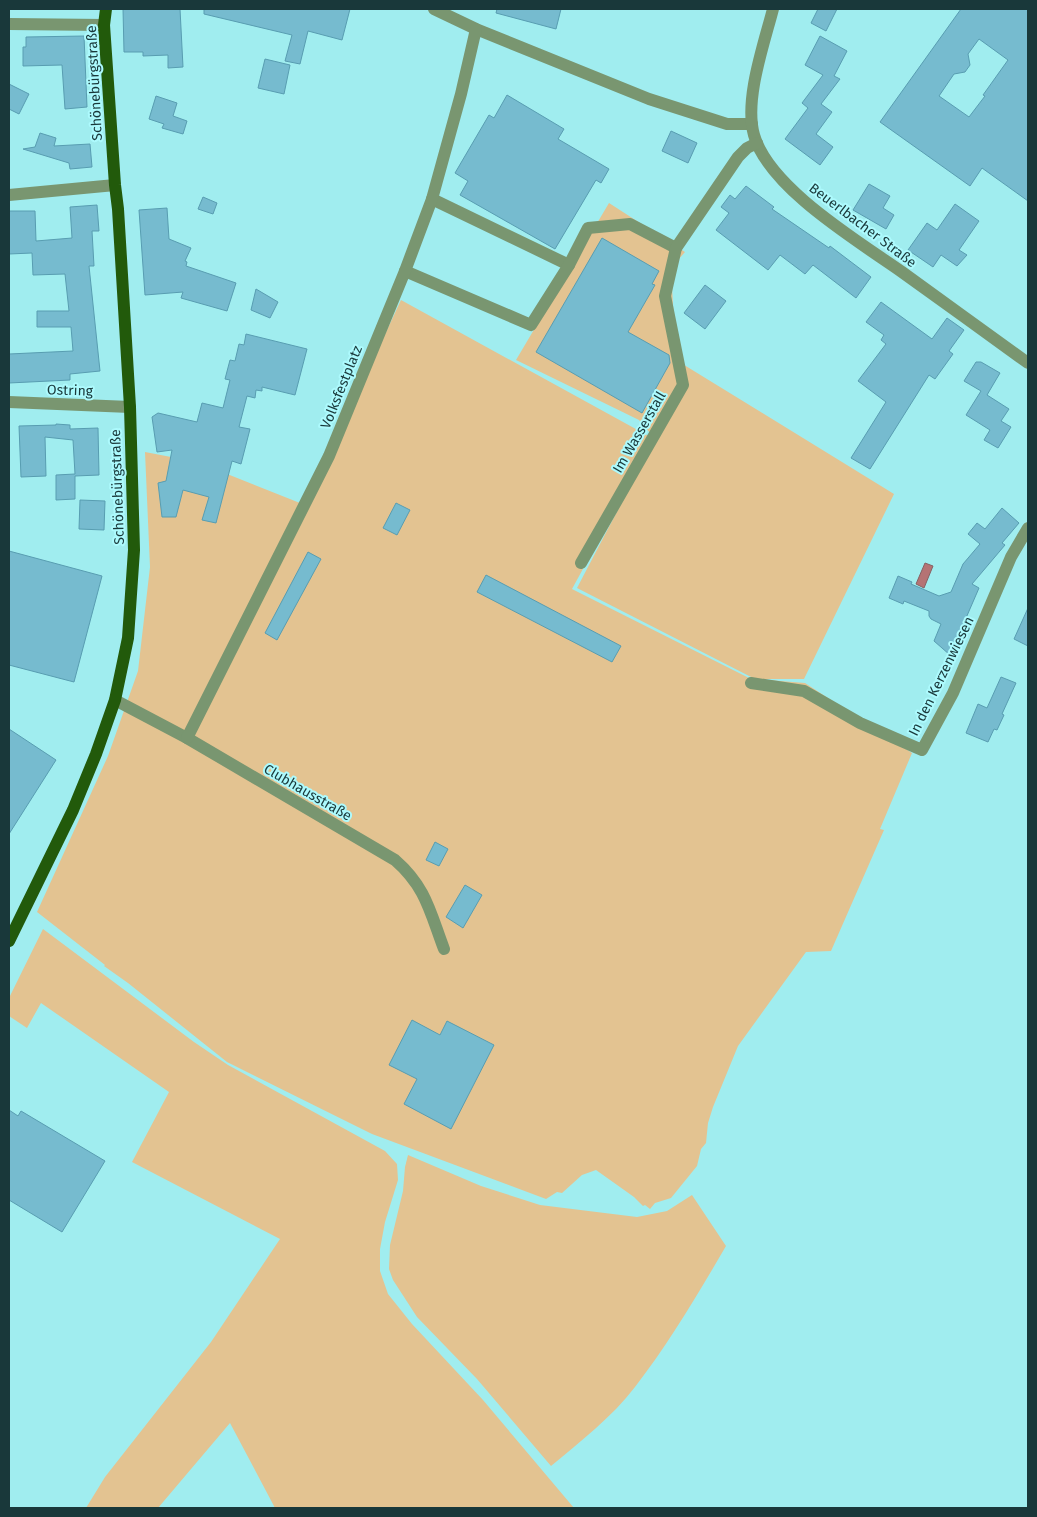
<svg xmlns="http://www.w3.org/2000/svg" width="1037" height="1517" font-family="'Fira Sans',sans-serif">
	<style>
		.green { fill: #e3c391 }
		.water { fill: #b57374; stroke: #866163 }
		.building { fill: #76bbcf; stroke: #589db1; fill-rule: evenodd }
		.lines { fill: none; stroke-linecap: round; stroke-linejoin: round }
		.minor { stroke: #799670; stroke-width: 12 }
		.major { stroke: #225a0b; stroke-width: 12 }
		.labels { text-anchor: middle; stroke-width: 4; stroke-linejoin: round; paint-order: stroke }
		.street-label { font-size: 14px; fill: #19383a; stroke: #adfafd }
	</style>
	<rect width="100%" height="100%" fill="#a0edef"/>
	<!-- green -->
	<g class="green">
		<path d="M 609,203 L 685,252 L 671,268 L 676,360 L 894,494 L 804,679 L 756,679 L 805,683 L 912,753 L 880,829 L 884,830 L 831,951 L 806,952 L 738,1046 L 713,1107 L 708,1123 L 706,1143 L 701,1149 L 697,1166 L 671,1198 L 655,1203 L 650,1209 L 645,1205 L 643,1206 L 634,1197 L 596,1170 L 582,1175 L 562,1193 L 557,1192 L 546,1199 L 372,1134 L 227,1062 L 128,983 L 104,966 L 105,965 L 37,912 L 108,756 L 138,671 L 150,567 L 145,452 L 197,462 L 305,505 L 401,300 L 654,439 L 572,589 L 751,679 L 755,679 L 577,588 L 655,439 L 639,420 L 516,360 Z"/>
		<path d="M 43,929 L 194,1042 L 228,1065 L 385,1151 L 397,1164 L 398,1180 L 385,1222 L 380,1249 L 380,1271 L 388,1294 L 412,1324 L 483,1400 L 574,1508 L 275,1508 L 230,1423 L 158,1508 L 86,1508 L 105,1477 L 211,1342 L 280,1239 L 132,1162 L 169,1092 L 41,1003 L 27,1028 L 9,1016 L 9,998 Z"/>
		<path d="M 408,1155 L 481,1186 L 540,1205 L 637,1217 L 667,1211 L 692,1195 L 726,1246 C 698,1294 669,1343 635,1387 C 612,1417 580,1442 551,1466 L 477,1379 L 417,1317 L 393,1280 L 389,1269 L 390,1245 L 403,1191 L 405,1167 Z"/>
	</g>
	<!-- water -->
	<path class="water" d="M 925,563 L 933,566 L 924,588 L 916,584 Z"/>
	<!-- building -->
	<g class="building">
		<path d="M 123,9 L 180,9 L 183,67 L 168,68 L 168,55 L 143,56 L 143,52 L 124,52 Z"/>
		<path d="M 204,9 L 350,9 L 342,40 L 308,31 L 300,64 L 285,61 L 292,35 L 204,14 Z"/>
		<path d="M 497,9 L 561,9 L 556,29 L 496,13 Z"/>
		<path d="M 818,9 L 837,9 L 826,31 L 811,23 Z"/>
		<path d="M 961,9 L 1028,9 L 1028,201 L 982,168 L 970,186 L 880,122 ZM 979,39 L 1008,60 L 983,95 L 985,96 L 969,117 L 939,96 L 954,74 L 965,72 L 970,65 L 968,54 Z"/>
		<path d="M 84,36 L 87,107 L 65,109 L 62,65 L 23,66 L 23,47 L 26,47 L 26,37 Z"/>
		<path d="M 820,36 L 847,51 L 834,76 L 840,79 L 821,104 L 832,112 L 816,134 L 833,147 L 820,165 L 785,139 L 808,108 L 802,103 L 823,75 L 805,65 Z"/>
		<path d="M 265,59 L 290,65 L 284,94 L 258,88 Z"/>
		<path d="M 9,84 L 29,94 L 19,114 L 9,109 Z"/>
		<path d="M 507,95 L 564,129 L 558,139 L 609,169 L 601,183 L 596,180 L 555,249 L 460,195 L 468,181 L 455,173 L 489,115 L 494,118 Z"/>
		<path d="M 156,96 L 177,103 L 173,116 L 187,121 L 183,134 L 162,128 L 164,124 L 149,119 Z"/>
		<path d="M 671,131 L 697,143 L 688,163 L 662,151 Z"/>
		<path d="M 40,133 L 56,138 L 54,146 L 90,144 L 92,167 L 70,169 L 69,163 L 23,149 L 35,147 Z"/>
		<path d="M 869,184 L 890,196 L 883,208 L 894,215 L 886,229 L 853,210 Z"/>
		<path d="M 746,186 L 774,207 L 772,209 L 829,248 L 830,246 L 871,277 L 856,298 L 813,265 L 805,274 L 780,255 L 768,270 L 716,230 L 729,213 L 721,207 L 730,195 L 735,199 Z"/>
		<path d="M 203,197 L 217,203 L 213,214 L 198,209 Z"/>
		<path d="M 955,204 L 979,221 L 959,250 L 967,255 L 957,266 L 941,255 L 933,267 L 908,250 L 927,223 L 937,230 Z"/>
		<path d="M 97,205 L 99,231 L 92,231 L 94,266 L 89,266 L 100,371 L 70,374 L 70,380 L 9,383 L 9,354 L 73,351 L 71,327 L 37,327 L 37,311 L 69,311 L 65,274 L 33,275 L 32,253 L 9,254 L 9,211 L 35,211 L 36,241 L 72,238 L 70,207 Z"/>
		<path d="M 167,208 L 169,239 L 191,248 L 185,261 L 187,262 L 186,266 L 236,283 L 227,311 L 181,298 L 183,292 L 145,295 L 139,210 Z"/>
		<path d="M 602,238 L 659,271 L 652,284 L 655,285 L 628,332 L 669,355 L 670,363 L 642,413 L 536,352 Z"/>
		<path d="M 705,285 L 726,301 L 705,329 L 684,313 Z"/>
		<path d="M 256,289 L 278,302 L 270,318 L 251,310 Z"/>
		<path d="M 881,302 L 932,339 L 947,318 L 964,330 L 949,351 L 953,354 L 935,379 L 929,375 L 870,469 L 851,458 L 886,402 L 858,381 L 886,344 L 881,340 L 884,335 L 866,322 Z"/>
		<path d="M 246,334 L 307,349 L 295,395 L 262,387 L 262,391 L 256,390 L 255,398 L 247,396 L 239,427 L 250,429 L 241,464 L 232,461 L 216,523 L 202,520 L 209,497 L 183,490 L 176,517 L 162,517 L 158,483 L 166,481 L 172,450 L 157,452 L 152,417 L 158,413 L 197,422 L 202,403 L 223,408 L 230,380 L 225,379 L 230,360 L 235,361 L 239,344 L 244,345 Z"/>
		<path d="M 976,362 L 981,362 L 1000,373 L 987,395 L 1009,409 L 1001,421 L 1011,427 L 998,448 L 984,440 L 990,430 L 966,415 L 981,391 L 964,381 Z"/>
		<path d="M 56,424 L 70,425 L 70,429 L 98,428 L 99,475 L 75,476 L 75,499 L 56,500 L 56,475 L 75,474 L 73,440 L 45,437 L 46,476 L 21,477 L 19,426 L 56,425 Z"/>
		<path d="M 80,500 L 105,501 L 104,530 L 79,529 Z"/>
		<path d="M 396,503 L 410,510 L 397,535 L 383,528 Z"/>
		<path d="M 1002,508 L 1019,523 L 1002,543 L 1005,545 L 972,584 L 979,588 L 950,655 L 934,641 L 941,624 L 931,619 L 929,616 L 929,611 L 904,601 L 903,604 L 889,598 L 898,576 L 912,582 L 911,584 L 939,596 L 951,592 L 963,564 L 980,544 L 968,534 L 977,523 L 985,529 Z"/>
		<path d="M 9,551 L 102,576 L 74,682 L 9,665 Z"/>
		<path d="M 308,552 L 321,559 L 277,640 L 265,633 Z"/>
		<path d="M 486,575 L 621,646 L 612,662 L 477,592 Z"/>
		<path d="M 1028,608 L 1028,646 L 1014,639 Z"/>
		<path d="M 1001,677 L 1016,683 L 1002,714 L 1004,715 L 997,730 L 994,729 L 988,742 L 966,733 L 978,704 L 987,708 Z"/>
		<path d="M 9,729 L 56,760 L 9,834 Z"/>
		<path d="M 435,842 L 448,849 L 439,866 L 426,860 Z"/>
		<path d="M 465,885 L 482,895 L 463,928 L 446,917 Z"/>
		<path d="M 412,1020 L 440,1035 L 447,1021 L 494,1045 L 451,1129 L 404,1104 L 417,1079 L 389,1065 Z"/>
		<path d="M 9,1110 L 18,1116 L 21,1111 L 105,1161 L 62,1232 L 9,1200 Z"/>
	</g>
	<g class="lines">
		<!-- minor -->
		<g class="minor">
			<path d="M 434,9 L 476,29 L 649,99 L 727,124 L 752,124"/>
			<path d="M 773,9 C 764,44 744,100 754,135 C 769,188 858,241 902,272 C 944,302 986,333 1028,363"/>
			<path d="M 9,24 L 104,25"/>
			<path d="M 9,195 L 115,185"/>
			<path d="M 432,199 L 569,265"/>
			<path d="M 405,271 L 531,325 L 569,265 L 588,228 L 630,224 L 676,248"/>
			<path d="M 9,402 L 130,407"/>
			<path d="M 581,563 L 683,385 L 665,296 L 676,248 L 738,157 L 747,148 L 757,143"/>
			<path d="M 751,683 L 804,691 L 860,723 L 922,750 L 953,693 L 1011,557 L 1028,528"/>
			<path d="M 115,700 L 187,738 L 395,860 C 426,887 430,912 444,949"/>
			<path d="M 187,738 L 329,456 L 405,271 L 432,199 L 461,94 L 476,29"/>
		</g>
		<!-- major -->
		<path class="major" d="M 9,941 L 73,810 L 96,754 L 115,700 L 128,638 L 134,550 L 130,407 L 118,209 L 115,185 L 104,25 L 106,9"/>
	</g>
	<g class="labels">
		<!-- street labels -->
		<g class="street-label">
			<text transform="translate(94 83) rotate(-93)" y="5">Schönebürgstraße</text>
			<text transform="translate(863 225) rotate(37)" y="5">Beuerlbacher Straße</text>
			<text transform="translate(341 387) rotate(-68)" y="5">Volksfestplatz</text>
			<text transform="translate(70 390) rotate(2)" y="5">Ostring</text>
			<text transform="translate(639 432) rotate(-60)" y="5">Im Wasserstall</text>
			<text transform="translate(117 487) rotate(-92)" y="5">Schönebürgstraße</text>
			<text transform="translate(941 676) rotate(-64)" y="5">In den Kerzenwiesen</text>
			<text transform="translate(308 792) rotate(30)" y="5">Clubhausstraße</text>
		</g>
	</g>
	<!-- border -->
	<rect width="1037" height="1517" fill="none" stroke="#19383a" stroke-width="20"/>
</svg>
